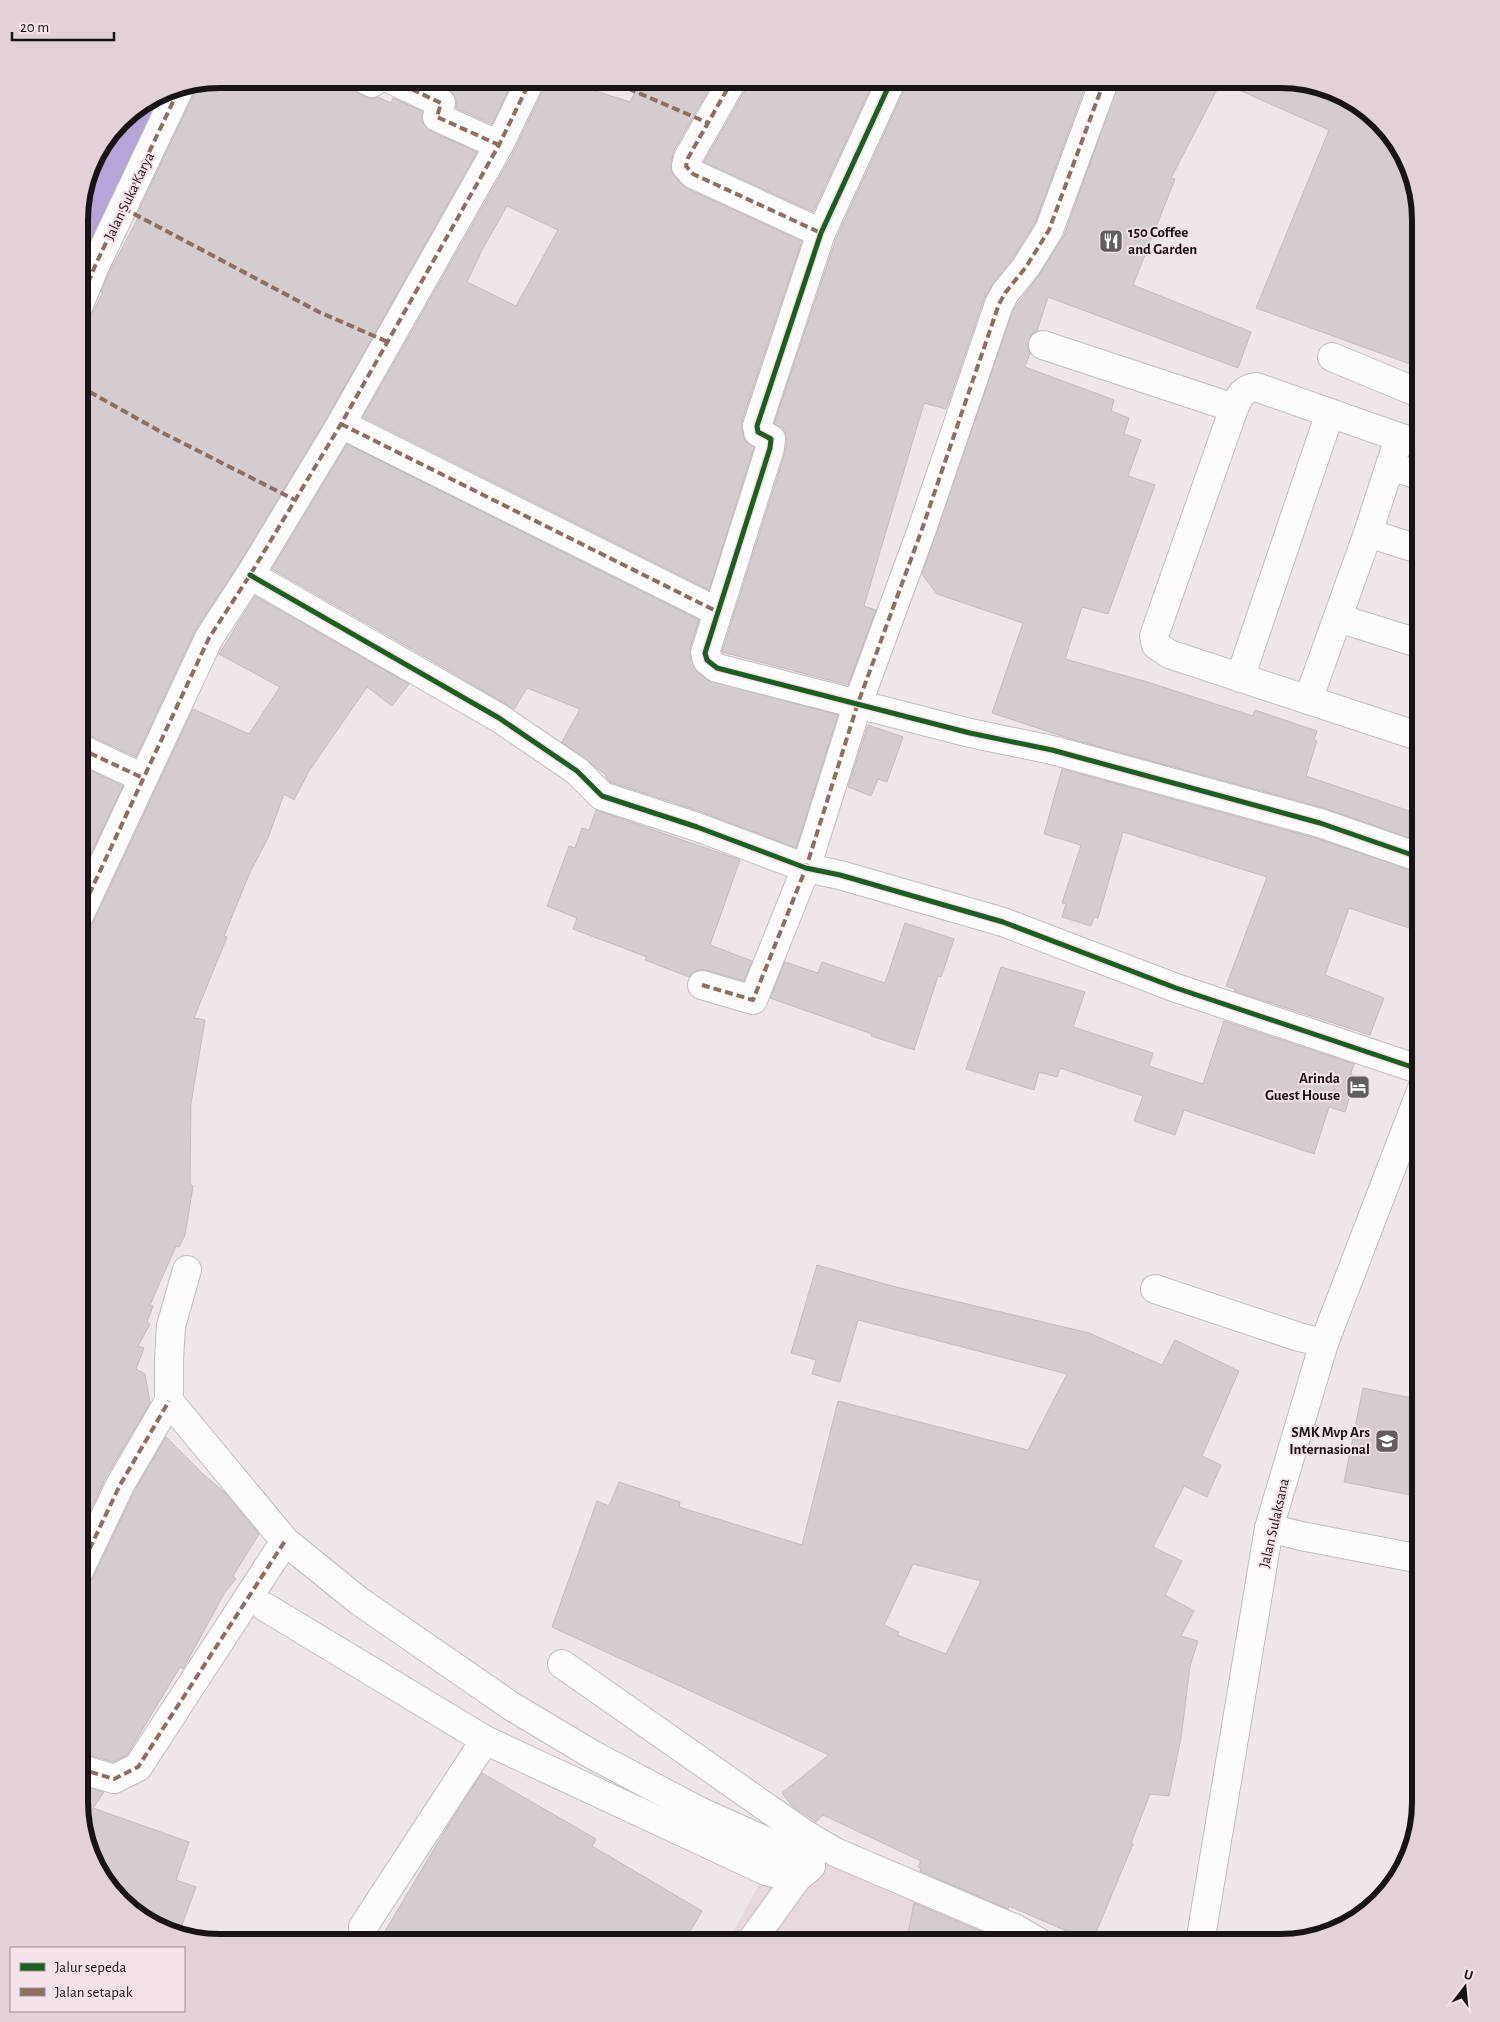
<svg xmlns="http://www.w3.org/2000/svg" width="1500" height="2022" font-family="'Alegreya Sans',sans-serif">
	<style>
		.built { fill: #e7d7df }
		.lines { fill: none; stroke-linecap: round; stroke-linejoin: round }
		.river { stroke: #b5a4d6; stroke-width: 61 }
		.building { fill: #d4ccce; stroke: #c2bbbc; fill-rule: evenodd }
		.minor-casing { stroke: #c2bcbf; stroke-width: 30 }
		.minor { stroke: #fdfbfc; stroke-width: 28 }
		.quiet { stroke: #8d6e63; stroke-width: 4; stroke-dasharray: 8 4; stroke-linecap: butt }
		.cycleway-casing { stroke: #f3e2e9; stroke-width: 8 }
		.cycleway { stroke: #1b5e20; stroke-width: 5 }
		.labels { text-anchor: middle; stroke-width: 4; stroke-linejoin: round; paint-order: stroke }
		.street-label { font-size: 15px; fill: #191316; stroke: #f3e2e9 }
		.poi-label { font-size: 15px; font-weight: bold; fill: #191316; stroke: #f3e2e9; text-anchor: end }
		.rim { fill: none; stroke: #191316; stroke-width: 6 }
	</style>
	<rect width="100%" height="100%" fill="#efe6ea"/>
	<!-- built -->
	<path class="built" d="M 819,1854 L 857,1868 L 989,1943 L 727,1943 L 767,1870 Z"/>
	<g class="lines">
		<!-- river -->
		<path class="river" d="M 79,244 L 133,110"/>
	</g>
	<!-- building -->
	<g class="building">
		<path d="M 220,79 L 347,79 L 351,88 L 365,97 L 373,99 L 378,97 L 391,103 L 393,98 L 422,111 L 422,120 L 425,126 L 430,131 L 477,152 L 328,416 L 237,567 L 196,629 L 136,757 L 86,734 L 79,733 L 79,352 L 91,331 L 85,328 L 103,292 L 101,292 L 107,277 L 140,214 L 138,212 L 194,94 L 195,84 Z"/>
		<path d="M 426,79 L 514,79 L 492,124 L 456,108 L 456,100 L 453,93 Z"/>
		<path d="M 546,79 L 583,79 L 580,86 L 630,102 L 642,79 L 715,79 L 674,150 L 671,163 L 671,169 L 674,176 L 686,188 L 802,241 L 742,421 L 742,429 L 745,441 L 754,447 L 709,590 L 363,417 L 513,153 L 545,86 ZM 507,206 L 558,230 L 516,306 L 467,282 L 483,248 Z"/>
		<path d="M 749,79 L 875,79 L 813,212 L 704,162 L 747,87 Z"/>
		<path d="M 907,79 L 1088,79 L 1035,223 L 1013,258 L 993,283 L 984,299 L 946,409 L 924,403 L 864,606 L 876,610 L 848,685 L 722,652 L 785,453 L 787,441 L 785,432 L 774,423 L 836,239 L 906,86 Z"/>
		<path d="M 1120,79 L 1289,79 L 1351,98 L 1402,149 L 1421,220 L 1421,368 L 1256,308 L 1329,130 L 1221,82 L 1171,178 L 1175,179 L 1133,285 L 1251,332 L 1238,368 L 1048,297 L 1037,331 L 1032,334 L 1028,341 L 1028,348 L 1030,353 L 1025,367 L 1114,400 L 1111,411 L 1129,418 L 1124,434 L 1141,440 L 1128,476 L 1155,485 L 1108,614 L 1082,607 L 1065,659 L 1144,681 L 1253,716 L 1255,710 L 1317,731 L 1314,740 L 1317,741 L 1306,776 L 1421,815 L 1421,842 L 1324,808 L 1071,739 L 992,713 L 1023,623 L 937,594 L 922,574 L 1013,310 L 1039,275 L 1064,236 Z"/>
		<path d="M 347,444 L 699,620 L 690,648 L 690,657 L 697,672 L 708,680 L 838,715 L 796,848 L 702,812 L 610,782 L 606,777 L 606,775 L 562,742 L 580,709 L 527,688 L 514,709 L 429,659 L 272,569 Z"/>
		<path d="M 255,596 L 409,684 L 392,706 L 367,687 L 309,771 L 294,800 L 284,794 L 268,838 L 250,872 L 224,936 L 227,937 L 194,1018 L 205,1020 L 191,1103 L 190,1184 L 193,1186 L 185,1235 L 179,1247 L 176,1246 L 150,1305 L 153,1306 L 147,1322 L 150,1324 L 138,1346 L 144,1348 L 136,1369 L 145,1374 L 150,1403 L 106,1477 L 79,1535 L 79,931 L 88,929 L 93,923 L 193,709 L 249,734 L 280,687 L 219,654 Z"/>
		<path d="M 868,725 L 903,737 L 887,782 L 878,779 L 871,796 L 848,787 Z"/>
		<path d="M 79,765 L 123,786 L 79,879 Z"/>
		<path d="M 1062,769 L 1315,838 L 1421,873 L 1421,932 L 1349,908 L 1325,975 L 1384,998 L 1370,1035 L 1234,991 L 1235,989 L 1226,986 L 1267,877 L 1123,832 L 1098,918 L 1094,917 L 1091,926 L 1062,917 L 1066,904 L 1062,903 L 1081,845 L 1044,834 Z"/>
		<path d="M 596,810 L 740,860 L 710,945 L 752,961 L 744,981 L 706,970 L 698,970 L 689,977 L 645,960 L 647,957 L 573,929 L 577,918 L 547,906 L 569,846 L 575,848 L 582,828 L 589,830 Z"/>
		<path d="M 905,923 L 954,939 L 941,977 L 938,976 L 914,1050 L 871,1036 L 872,1034 L 770,998 L 785,962 L 818,973 L 822,962 L 885,983 Z"/>
		<path d="M 1001,967 L 1085,992 L 1073,1027 L 1153,1053 L 1149,1066 L 1203,1084 L 1224,1021 L 1354,1064 L 1351,1073 L 1355,1080 L 1345,1112 L 1329,1107 L 1314,1154 L 1184,1110 L 1175,1135 L 1134,1121 L 1143,1096 L 1060,1068 L 1057,1077 L 1039,1072 L 1034,1090 L 966,1069 Z"/>
		<path d="M 817,1265 L 896,1287 L 1089,1333 L 1162,1365 L 1175,1340 L 1239,1371 L 1202,1456 L 1221,1465 L 1207,1497 L 1184,1486 L 1153,1547 L 1182,1561 L 1165,1595 L 1194,1611 L 1181,1636 L 1198,1641 L 1190,1666 L 1181,1738 L 1169,1796 L 1150,1794 L 1131,1843 L 1133,1844 L 1092,1942 L 1009,1906 L 1008,1909 L 920,1871 L 921,1868 L 918,1867 L 921,1861 L 823,1815 L 816,1822 L 792,1806 L 782,1793 L 829,1755 L 552,1627 L 597,1501 L 609,1506 L 619,1482 L 680,1502 L 679,1507 L 802,1545 L 838,1401 L 1028,1450 L 1067,1374 L 858,1320 L 840,1382 L 812,1374 L 816,1360 L 791,1353 ZM 913,1564 L 981,1581 L 946,1654 L 897,1635 L 899,1632 L 884,1625 Z"/>
		<path d="M 1363,1388 L 1421,1400 L 1421,1497 L 1344,1482 Z"/>
		<path d="M 166,1437 L 204,1475 L 224,1492 L 259,1534 L 233,1576 L 236,1579 L 225,1592 L 183,1669 L 180,1667 L 127,1755 L 113,1762 L 88,1755 L 79,1755 L 79,1586 L 87,1584 L 93,1578 L 134,1492 Z"/>
		<path d="M 482,1773 L 596,1839 L 592,1846 L 702,1911 L 683,1943 L 378,1943 L 449,1824 Z"/>
		<path d="M 79,1787 L 85,1787 L 104,1792 L 93,1808 L 189,1842 L 176,1880 L 196,1887 L 179,1933 L 149,1924 L 98,1873 L 79,1802 Z"/>
		<path d="M 914,1903 L 1002,1940 L 1001,1943 L 906,1943 Z"/>
	</g>
	<g class="lines">
		<!-- minor casing -->
		<g class="minor-casing">
			<g id="minor">
				<path d="M 364,79 L 372,83 L 377,79"/>
				<path d="M 390,79 L 441,103 L 437,117 L 499,145"/>
				<path d="M 733,79 L 688,158 L 686,166 L 693,174 L 821,233"/>
				<path d="M 892,79 L 821,233 L 757,426 L 758,432 L 771,439 L 770,448 L 705,653 L 707,660 L 717,668 L 970,733 L 1052,750 L 1320,823 L 1421,858"/>
				<path d="M 79,305 L 95,266 L 180,87"/>
				<path d="M 1043,345 L 1234,408"/>
				<path d="M 1332,357 L 1421,394"/>
				<path d="M 341,424 L 718,612"/>
				<path d="M 1390,466 L 1421,476"/>
				<path d="M 1368,533 L 1421,550"/>
				<path d="M 250,575 L 499,718 L 577,771 L 602,796 L 697,827 L 806,868 L 840,875 L 1003,922 L 1176,988 L 1421,1070"/>
				<path d="M 1338,618 L 1421,644"/>
				<path d="M 1240,678 L 1330,413"/>
				<path d="M 1308,700 L 1368,533 L 1399,438"/>
				<path d="M 1421,737 L 1169,654 L 1156,645 L 1154,636 L 1234,408 C 1240,396 1242,389 1256,387 L 1421,445"/>
				<path d="M 79,748 L 143,778"/>
				<path d="M 79,916 L 209,638 L 250,575 L 341,424 L 499,145 L 531,79"/>
				<path d="M 702,985 L 753,1000 L 806,868 L 858,703 L 921,532 L 999,304 L 1005,293 L 1026,267 L 1049,230 L 1105,79"/>
				<path d="M 187,1270 L 171,1326 L 169,1360 L 169,1401 L 285,1541 L 359,1601 L 511,1706 L 593,1755 L 699,1811 L 799,1856 L 811,1866"/>
				<path d="M 1155,1289 L 1299,1337 L 1324,1343"/>
				<path d="M 1269,1528 L 1301,1536 L 1421,1559"/>
				<path d="M 79,1571 L 120,1485 L 169,1401"/>
				<path d="M 265,1607 L 485,1740 L 766,1871 L 797,1878"/>
				<path d="M 562,1664 L 803,1833 L 835,1852 L 1016,1929 L 1040,1943"/>
				<path d="M 79,1772 L 84,1770 L 114,1779 L 138,1767 L 285,1541"/>
				<path d="M 363,1927 L 485,1740"/>
				<path d="M 750,1943 L 797,1878 L 809,1868"/>
				<path d="M 1200,1943 L 1269,1528 L 1324,1343 L 1421,1091"/>
			</g>
		</g>
		<!-- minor -->
		<use href="#minor" class="minor"/>
		<!-- quiet -->
		<g class="quiet">
			<path d="M 364,79 L 372,83 L 377,79"/>
			<path d="M 390,79 L 441,103 L 437,117 L 499,145"/>
			<path d="M 606,79 L 708,123"/>
			<path d="M 733,79 L 688,158 L 686,166 L 693,174 L 821,233"/>
			<path d="M 123,208 L 319,312 L 388,342"/>
			<path d="M 79,305 L 95,266 L 180,87"/>
			<path d="M 79,386 L 163,433 L 295,500"/>
			<path d="M 341,424 L 718,612"/>
			<path d="M 79,748 L 143,778"/>
			<path d="M 79,916 L 209,638 L 250,575 L 341,424 L 499,145 L 531,79"/>
			<path d="M 702,985 L 753,1000 L 806,868 L 858,703 L 921,532 L 999,304 L 1005,293 L 1026,267 L 1049,230 L 1105,79"/>
			<path d="M 79,1571 L 120,1485 L 169,1401"/>
			<path d="M 79,1772 L 84,1770 L 114,1779 L 138,1767 L 285,1541"/>
		</g>
		<!-- cycleway casing -->
		<g class="cycleway-casing">
			<g id="cycleway">
				<path d="M 892,79 L 821,233 L 757,426 L 758,432 L 771,439 L 770,448 L 705,653 L 707,660 L 717,668 L 970,733 L 1052,750 L 1320,823 L 1421,858"/>
				<path d="M 250,575 L 499,718 L 577,771 L 602,796 L 697,827 L 806,868 L 840,875 L 1003,922 L 1176,988 L 1421,1070"/>
			</g>
		</g>
		<!-- cycleway -->
		<use href="#cycleway" class="cycleway"/>
	</g>
	<!-- icons -->
	<defs>
		<g id="restaurant-square" transform="scale(1.25)"><rect x="-9" y="-9" width="18" height="18" rx="4" fill="#645d60" stroke="#f3e2e9"/><path d="M-5-6h1v4h1v-4h1v4h1v-4h1v5L-1.5 .5V6h-2V.5L-5-1ZM5-6V6H3V1.5H1.5Q1.5-4 5-6Z" fill="#fff"/></g>
		<g id="hotel-square" transform="scale(1.25)"><rect x="-9" y="-9" width="18" height="18" rx="4" fill="#645d60" stroke="#f3e2e9"/><path d="M-6-4.5h1.5V1H6V5H4.5V3h-9V5H-6ZM-4 0a1.8 1.8 0 1 1 3.6 0ZM.5 0V-2.5h3Q6-2.5 6 0Z" fill="#fff"/></g>
		<g id="school-square" transform="scale(1.25)"><rect x="-9" y="-9" width="18" height="18" rx="4" fill="#645d60" stroke="#f3e2e9"/><path d="M0-5L7-2L0 1L-7-2ZM-4 1L0 2.5L4 1V4Q0 6-4 4Z" fill="#fff"/></g>
	</defs>
	<g fill-rule="evenodd">
		<use href="#restaurant-square" x="1111" y="241"/>
		<use href="#hotel-square" x="1358" y="1087"/>
		<use href="#school-square" x="1387" y="1441"/>
	</g>
	<g class="labels">
		<!-- street labels -->
		<g class="street-label">
			<text transform="translate(129 196) rotate(-64)" y="5">Jalan Suka Karya</text>
			<text transform="translate(1274 1523) rotate(-77)" y="5">Jalan Sulaksana</text>
		</g>
		<!-- poi labels -->
		<g class="poi-label">
			<text x="1128" y="237" text-anchor="start">150 Coffee<tspan x="1128" dy="17">and Garden</tspan></text>
			<text x="1340" y="1083">Arinda<tspan x="1340" dy="17">Guest House</tspan></text>
			<text x="1370" y="1437">SMK Mvp Ars<tspan x="1370" dy="17">Internasional</tspan></text>
		</g>
	</g>
	<!-- crop -->
	<path d="M0 0H1500V2022H0ZM220 88H1280A132 132 0 0 1 1412 220V1802A132 132 0 0 1 1280 1934H220A132 132 0 0 1 88 1802V220A132 132 0 0 1 220 88Z" fill="#e2d1d8" fill-rule="evenodd"/>
	<path class="rim" d="M220 88H1280A132 132 0 0 1 1412 220V1802A132 132 0 0 1 1280 1934H220A132 132 0 0 1 88 1802V220A132 132 0 0 1 220 88Z"/>
	<!-- legend -->
	<rect x="10" y="1947" width="175" height="65" fill="#f3e2e9" stroke="#9c8f95"/>
	<rect x="20" y="1963" width="25" height="8" fill="#1b5e20" stroke="#9c8f95"/>
	<text x="55" y="1972" font-size="15" fill="#191316">Jalur sepeda</text>
	<rect x="20" y="1988" width="25" height="8" fill="#8d6e63" stroke="#9c8f95"/>
	<text x="55" y="1997" font-size="15" fill="#191316">Jalan setapak</text>
	<!-- north arrow -->
	<g transform="translate(1465 1987) rotate(16)" stroke="#f3e2e9" stroke-width="4" paint-order="stroke">
	<path d="M0-4L9 19L0 12L-9 19Z" fill="#191316"/>
	<text y="-8" font-size="14" font-weight="bold" text-anchor="middle" fill="#191316">U</text>
	</g>
	<!-- scale -->
	<path d="M12 32v8h102v-8" fill="none" stroke="#191316" stroke-width="2.5"/>
	<text x="20" y="32" font-size="15" fill="#191316" stroke="#f3e2e9" stroke-width="4" paint-order="stroke">20 m</text>
</svg>
